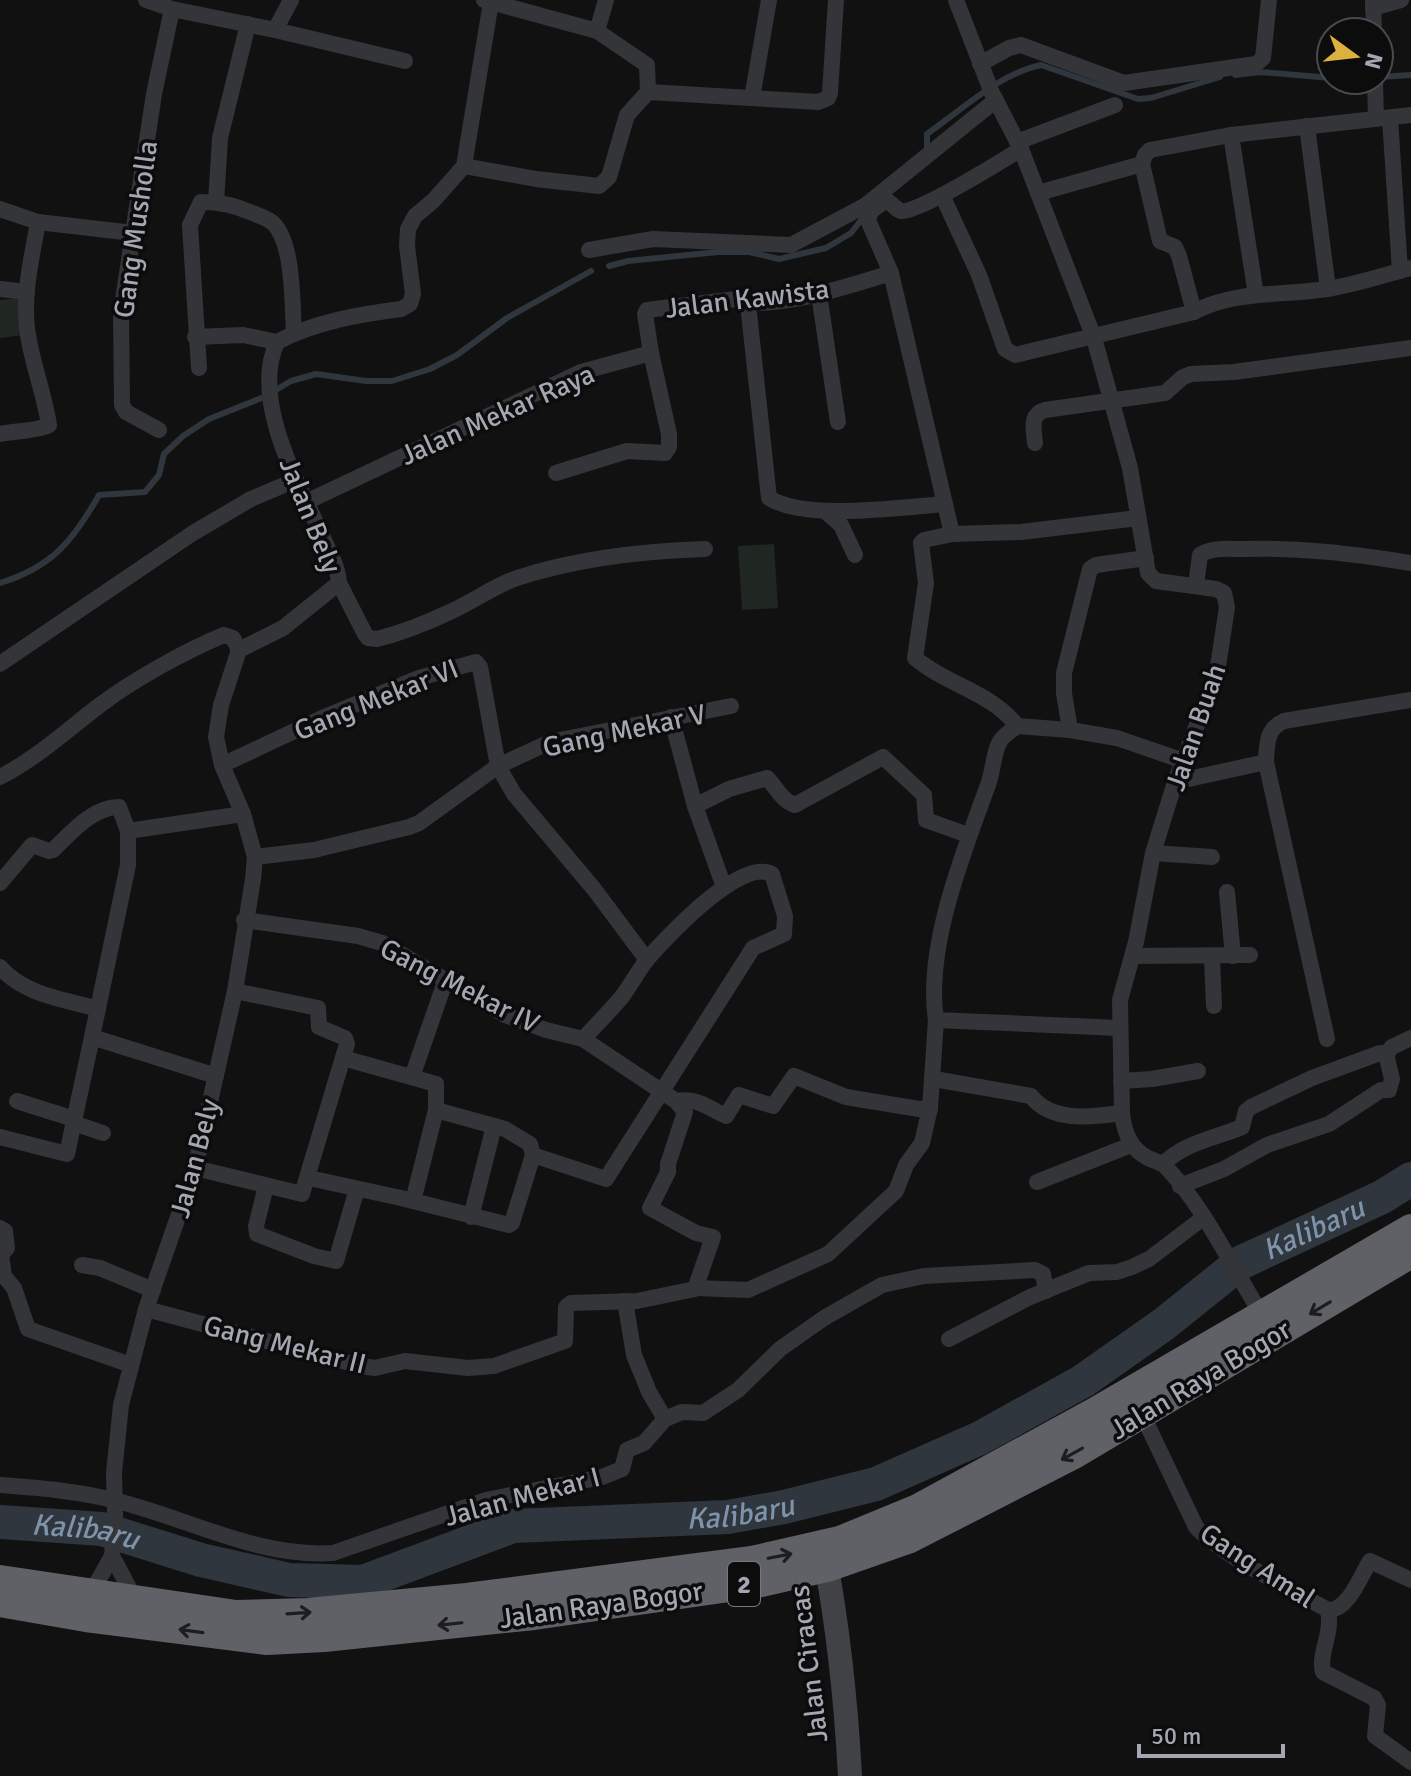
<svg xmlns="http://www.w3.org/2000/svg" width="1411" height="1776" font-family="Signika,sans-serif">
	<style>
		.green { fill: #202621 }
		.lines { fill: none; stroke-linecap: round; stroke-linejoin: round }
		.stream { stroke: #30363d; stroke-width: 6 }
		.river { stroke: #30363d; stroke-width: 34 }
		.street { stroke: #343539; stroke-width: 16 }
		.secondary { stroke: #414246; stroke-width: 24 }
		.highway { stroke: #5f6167; stroke-width: 30 }
		.oneway { stroke: #1d1d1f }
		.labels { text-anchor: middle; stroke-width: 7; stroke-linejoin: round; paint-order: stroke }
		.shield { fill: #0c0c0d; stroke: #767880; stroke-width: 2 }
		.shield-label { font-size: 26px; font-weight: bold; fill: #a4a7b1 }
		.street-label { font-size: 28px; fill: #a4a7b1; stroke: #0c0c0d }
		.water-label { font-size: 30px; font-style: italic; fill: #7e92a9; stroke: #0c0c0d }
	</style>
	<rect width="100%" height="100%" fill="#111112"/>
	<!-- green -->
	<g class="green">
		<path d="M 20,298 L 24,335 L 0,338 L 0,300 Z"/>
		<path d="M 774,544 L 778,608 L 742,610 L 738,546 Z"/>
	</g>
	<g class="lines">
		<!-- stream -->
		<g class="stream">
			<path d="M 1235,75 L 1260,72 L 1331,78"/>
			<path d="M 1379,77 L 1411,75"/>
			<path d="M 927,148 L 927,134 C 962,110 998,74 1041,65 L 1138,99 L 1151,98 L 1220,77"/>
			<path d="M 609,266 L 628,261 L 718,252 L 749,252 L 779,259 L 826,248 L 851,233 L 865,215"/>
			<path d="M 0,583 C 52,567 73,541 99,495 L 145,492 L 159,475 L 164,454 L 183,436 L 209,419 L 264,397 L 291,381 L 316,374 L 366,381 L 392,381 L 430,369 L 457,355 L 507,318 L 591,271"/>
		</g>
		<!-- river -->
		<path class="river" id="s1" d="M 0,1522 L 102,1529 L 201,1560 L 289,1580 L 363,1582 L 513,1526 L 728,1517 L 784,1507 L 876,1484 L 980,1438 L 1083,1381 L 1164,1324 L 1240,1263 L 1382,1197 L 1411,1179"/>
		<!-- street -->
		<g class="street">
			<path d="M 146,0 L 172,9 L 275,30 L 291,0"/>
			<path d="M 484,0 L 597,31 L 647,65 L 648,92 L 818,102 L 828,98 L 830,93 L 836,0"/>
			<path d="M 956,0 L 992,93 L 1021,149 L 1094,338 L 1130,468 L 1148,573 L 1156,581 L 1216,589 L 1224,593 L 1227,607 L 1217,673 L 1175,782 L 1153,853 L 1136,942 L 1120,1000 L 1122,1113 C 1124,1132 1130,1149 1148,1158 C 1154,1161 1160,1162 1165,1166 C 1203,1205 1234,1270 1263,1317"/>
			<path d="M 1373,0 L 1374,32"/>
			<path d="M 1373,8 L 1401,0"/>
			<path d="M 275,30 L 405,61"/>
			<path d="M 597,31 L 606,0"/>
			<path d="M 980,64 L 1009,48 L 1021,45 L 1124,83 L 1256,64 L 1263,58 L 1269,0"/>
			<path d="M 1375,80 L 1376,119"/>
			<path d="M 752,98 L 769,0"/>
			<path d="M 1390,118 L 1400,271"/>
			<path d="M 1307,126 L 1328,289"/>
			<path d="M 1231,135 L 1256,295"/>
			<path d="M 1017,142 L 1115,105"/>
			<path d="M 1142,164 L 1160,241 L 1175,247 L 1179,256 L 1194,312"/>
			<path d="M 464,166 L 536,179 L 599,186 L 609,177 L 627,115 L 648,92"/>
			<path d="M 1038,193 L 1142,164 L 1145,155 L 1150,150 L 1231,135 L 1411,115"/>
			<path d="M 942,195 L 979,275 L 1005,349 L 1015,355 L 1194,312 C 1235,290 1282,296 1327,289 C 1355,285 1383,275 1411,268"/>
			<path d="M 216,202 L 220,138 L 248,24"/>
			<path d="M 0,209 L 38,222 C 32,256 23,293 27,328 C 31,361 44,392 49,425 C 38,431 14,431 0,434"/>
			<path d="M 38,222 L 133,233"/>
			<path d="M 589,250 L 653,239 L 791,245 L 866,205 L 996,100"/>
			<path d="M 891,273 L 952,534"/>
			<path d="M 0,289 L 27,292"/>
			<path d="M 819,294 L 838,422"/>
			<path d="M 748,304 L 769,498 C 806,521 901,507 945,504"/>
			<path d="M 195,337 L 243,335 L 277,342"/>
			<path d="M 199,368 L 190,225 L 201,202 C 218,202 234,205 250,212 C 257,215 267,218 273,223 C 294,243 292,305 294,333"/>
			<path d="M 159,430 L 126,412 L 122,405 L 121,313 L 154,94 L 172,9"/>
			<path d="M 1035,443 C 1034,429 1029,415 1045,410 L 1165,393 L 1183,377 L 1191,374 L 1234,372 L 1411,348"/>
			<path d="M 556,473 L 627,451 L 665,453 L 669,447 L 669,434 L 651,353"/>
			<path d="M 306,502 L 581,372 L 651,353 L 645,314 L 647,310 L 736,299 C 770,313 855,284 891,273 L 868,220 L 871,211 L 886,200 C 892,203 895,209 901,211 C 913,216 1005,159 1021,149"/>
			<path d="M 825,511 L 841,525 L 855,555"/>
			<path d="M 339,583 L 365,634 L 368,638 L 377,639 C 401,633 429,622 452,611 C 474,601 494,586 517,578 C 578,558 642,551 705,549"/>
			<path d="M 1196,585 L 1200,555 C 1211,547 1229,549 1242,549 C 1300,547 1354,554 1411,563"/>
			<path d="M 0,664 L 193,533 L 251,499 L 296,480"/>
			<path d="M 671,717 L 695,806 L 724,887"/>
			<path d="M 1017,726 C 1011,731 1002,736 999,743 C 993,755 993,772 988,785 C 963,853 925,948 936,1020 L 1119,1028"/>
			<path d="M 1017,726 C 993,693 945,684 915,658 L 926,583 L 921,543 L 924,540 L 952,534 L 1021,532 L 1138,518"/>
			<path d="M 1017,726 L 1070,730 L 1117,738 L 1181,760"/>
			<path d="M 1070,730 L 1064,693 L 1064,673 L 1090,569 L 1096,565 L 1146,558"/>
			<path d="M 1266,762 L 1327,1039"/>
			<path d="M 222,765 L 320,719 L 419,678 L 476,662 L 480,667 L 498,766 L 514,794 L 594,889 L 647,960"/>
			<path d="M 0,777 C 37,758 67,730 100,705 C 133,680 185,651 224,635 L 233,638 L 239,650"/>
			<path d="M 1175,782 L 1266,762 C 1267,744 1266,729 1284,721 L 1411,700"/>
			<path d="M 695,806 L 729,789 L 767,778 C 776,787 782,801 795,805 L 883,757 L 924,795 L 926,820 L 968,835"/>
			<path d="M 128,831 L 243,814"/>
			<path d="M 1153,853 L 1212,857"/>
			<path d="M 255,857 L 314,850 L 409,827 L 419,823 L 498,766 L 550,742 L 731,706"/>
			<path d="M 0,883 L 32,845 L 49,851 L 53,850 C 71,833 92,807 119,807 L 128,831 L 128,865 L 92,1037 L 216,1076"/>
			<path d="M 1227,892 L 1233,956"/>
			<path d="M 1132,956 L 1250,955"/>
			<path d="M 1212,958 L 1214,1006"/>
			<path d="M 0,967 C 24,995 64,999 98,1009"/>
			<path d="M 1386,1054 L 1392,1047 L 1411,1038"/>
			<path d="M 343,1058 L 436,1084 L 436,1110 L 505,1129 L 530,1144 L 533,1155 L 606,1179 L 753,948 L 784,934 L 785,916 L 772,874 C 741,857 669,935 649,957 C 639,969 631,985 621,998 C 609,1012 596,1025 583,1039"/>
			<path d="M 412,1077 L 446,979"/>
			<path d="M 934,1079 L 1031,1096 C 1052,1123 1092,1117 1122,1113"/>
			<path d="M 1121,1081 L 1152,1079 L 1198,1071"/>
			<path d="M 17,1101 L 74,1119"/>
			<path d="M 676,1101 C 697,1097 708,1108 726,1116 L 739,1095 L 773,1106 L 794,1076 L 846,1097 L 919,1109 L 930,1108"/>
			<path d="M 73,1123 L 103,1133"/>
			<path d="M 0,1137 L 67,1154 L 92,1037"/>
			<path d="M 1163,1164 C 1186,1142 1213,1139 1242,1127 L 1246,1111 L 1251,1107 L 1312,1078 L 1380,1053 L 1386,1054"/>
			<path d="M 195,1168 L 302,1194 L 347,1044 L 345,1038 L 319,1027 L 318,1008 L 235,991"/>
			<path d="M 309,1178 L 401,1198 L 509,1225 L 512,1223 L 533,1155"/>
			<path d="M 1037,1182 L 1131,1145"/>
			<path d="M 266,1186 L 256,1226 L 257,1234 L 314,1256 L 336,1261 L 357,1189"/>
			<path d="M 1180,1186 L 1224,1169 L 1267,1145 L 1329,1124 L 1381,1090 L 1389,1090 L 1392,1079 L 1386,1054"/>
			<path d="M 413,1201 L 436,1110"/>
			<path d="M 471,1217 L 494,1126"/>
			<path d="M 0,1228 L 5,1231 L 7,1248 L 1,1255 L 4,1276 L 14,1288 L 28,1329 L 131,1365"/>
			<path d="M 82,1265 L 100,1268 L 153,1290"/>
			<path d="M 696,1288 L 748,1290 L 828,1254 L 896,1191 L 906,1165 L 922,1143 L 930,1108 L 936,1020"/>
			<path d="M 625,1301 L 634,1355 L 649,1392 L 665,1419"/>
			<path d="M 146,1309 L 361,1366 L 375,1368 L 405,1361 L 468,1368 L 494,1366 L 565,1341 L 566,1307 L 571,1303 L 637,1301 L 695,1289 L 713,1237 L 696,1233 L 650,1208 L 668,1172 L 668,1164 L 685,1112 L 676,1101 L 583,1039 L 546,1030 L 505,1015 L 382,943 L 358,936 L 244,920"/>
			<path d="M 949,1339 L 1030,1297 L 1089,1273 L 1117,1272 L 1132,1267 L 1149,1259 L 1203,1218"/>
			<path d="M 1142,1414 L 1196,1527 C 1223,1557 1291,1589 1328,1610 C 1348,1611 1360,1577 1370,1561 L 1411,1580"/>
			<path d="M 0,1485 C 39,1488 79,1491 117,1501 C 187,1518 258,1558 333,1553 L 486,1500 L 602,1477 L 622,1469 L 627,1450 L 644,1443 L 665,1419 L 682,1412 L 703,1413 L 738,1390 L 780,1349 L 824,1318 L 882,1285 L 924,1276 L 1035,1270 L 1043,1274 L 1046,1291"/>
			<path d="M 112,1556 L 137,1603"/>
			<path d="M 89,1597 L 112,1556 L 115,1515 L 114,1473 L 121,1405 L 146,1309 L 195,1168 L 235,991 L 253,879 L 255,857 L 243,814 L 222,765 L 216,737 L 221,705 L 239,650 L 283,628 L 339,583 C 338,565 327,548 320,531 C 296,479 251,399 277,342 C 314,322 361,314 401,309 L 410,304 L 413,294 L 407,246 L 408,229 L 415,216 L 433,201 L 464,166 L 491,2"/>
			<path d="M 1328,1610 C 1333,1635 1318,1653 1323,1672 L 1374,1698 L 1378,1705 L 1375,1736 L 1411,1762"/>
		</g>
		<!-- secondary -->
		<path class="secondary" d="M 824,1552 C 838,1626 846,1701 850,1776"/>
		<!-- highway -->
		<g class="highway">
			<path d="M 0,1580 L 236,1615 L 308,1613 L 467,1598 L 752,1561 L 840,1541 L 918,1509 L 1094,1413 L 1411,1229"/>
			<path d="M 0,1602 L 86,1617 L 267,1640 L 324,1637 L 534,1615 L 757,1583 L 827,1567 L 910,1538 L 1072,1455 L 1411,1253"/>
		</g>
	</g>
	<!-- one-way arrows -->
	<defs><path id="oneway-shaft" d="M-6 0H5M1.5-3L5.5 0L1.5 3" fill="none" stroke-width="1.6" stroke-linecap="round" stroke-linejoin="round" transform="scale(2)"/></defs>
	<g class="oneway">
		<use href="#oneway-shaft" transform="translate(1320 1308) rotate(149)"/>
		<use href="#oneway-shaft" transform="translate(1072 1454) rotate(151)"/>
		<use href="#oneway-shaft" transform="translate(780 1556) rotate(-11)"/>
		<use href="#oneway-shaft" transform="translate(299 1613) rotate(-4)"/>
		<use href="#oneway-shaft" transform="translate(450 1624) rotate(174)"/>
		<use href="#oneway-shaft" transform="translate(191 1631) rotate(-172)"/>
	</g>
	<g class="labels">
		<!-- shield labels -->
		<rect class="shield" x="728" y="1562" width="32" height="44" rx="6"/>
		<g class="shield-label">
			<text x="744" y="1593">2</text>
		</g>
		<!-- street labels -->
		<g class="street-label">
			<text transform="translate(135 229) rotate(-82)" y="10">Gang Musholla</text>
			<text transform="translate(747 298) rotate(-7)" y="10">Jalan Kawista</text>
			<text transform="translate(497 414) rotate(-24)" y="10">Jalan Mekar Raya</text>
			<text transform="translate(311 515) rotate(68)" y="10">Jalan Bely</text>
			<text transform="translate(376 699) rotate(-22)" y="10">Gang Mekar VI</text>
			<text transform="translate(1195 727) rotate(-71)" y="10">Jalan Buah</text>
			<text transform="translate(624 730) rotate(-12)" y="10">Gang Mekar V</text>
			<text transform="translate(460 985) rotate(27)" y="10">Gang Mekar IV</text>
			<text transform="translate(194 1158) rotate(-75)" y="10">Jalan Bely</text>
			<text transform="translate(285 1344) rotate(14)" y="10">Gang Mekar II</text>
			<text transform="translate(1200 1379) rotate(-31)" y="10">Jalan Raya Bogor</text>
			<text transform="translate(522 1496) rotate(-15)" y="10">Jalan Mekar I</text>
			<text transform="translate(1258 1565) rotate(33)" y="10">Gang Amal</text>
			<text transform="translate(601 1604) rotate(-8)" y="10">Jalan Raya Bogor</text>
			<text transform="translate(808 1664) rotate(-97)" y="10">Jalan Ciracas</text>
		</g>
		<!-- water labels -->
		<g class="water-label">
			<text dy="10" stroke="none"><textPath href="#s1" startOffset="1406">Kalibaru</textPath></text>
			<text dy="10" stroke="none"><textPath href="#s1" startOffset="758">Kalibaru</textPath></text>
			<text dy="10" stroke="none"><textPath href="#s1" startOffset="86">Kalibaru</textPath></text>
		</g>
	</g>
	<!-- north arrow -->
	<g transform="translate(1355 56) rotate(105)"><circle r="38" fill="#0c0c0d" stroke="#494a4f" stroke-width="2"/>
	<path d="M0-6L14 30L0 20L-14 30Z" fill="#dcb13f"/>
	<text y="-12" font-size="22" font-weight="bold" text-anchor="middle" fill="#a4a7b1">N</text>
	</g>
	<!-- scale -->
	<path d="M1139 1744v12h144v-12" fill="none" stroke="#a4a7b1" stroke-width="4"/>
	<text x="1151" y="1744" font-size="24" fill="#a4a7b1" stroke="#0c0c0d" stroke-width="6" paint-order="stroke">50 m</text>
</svg>
